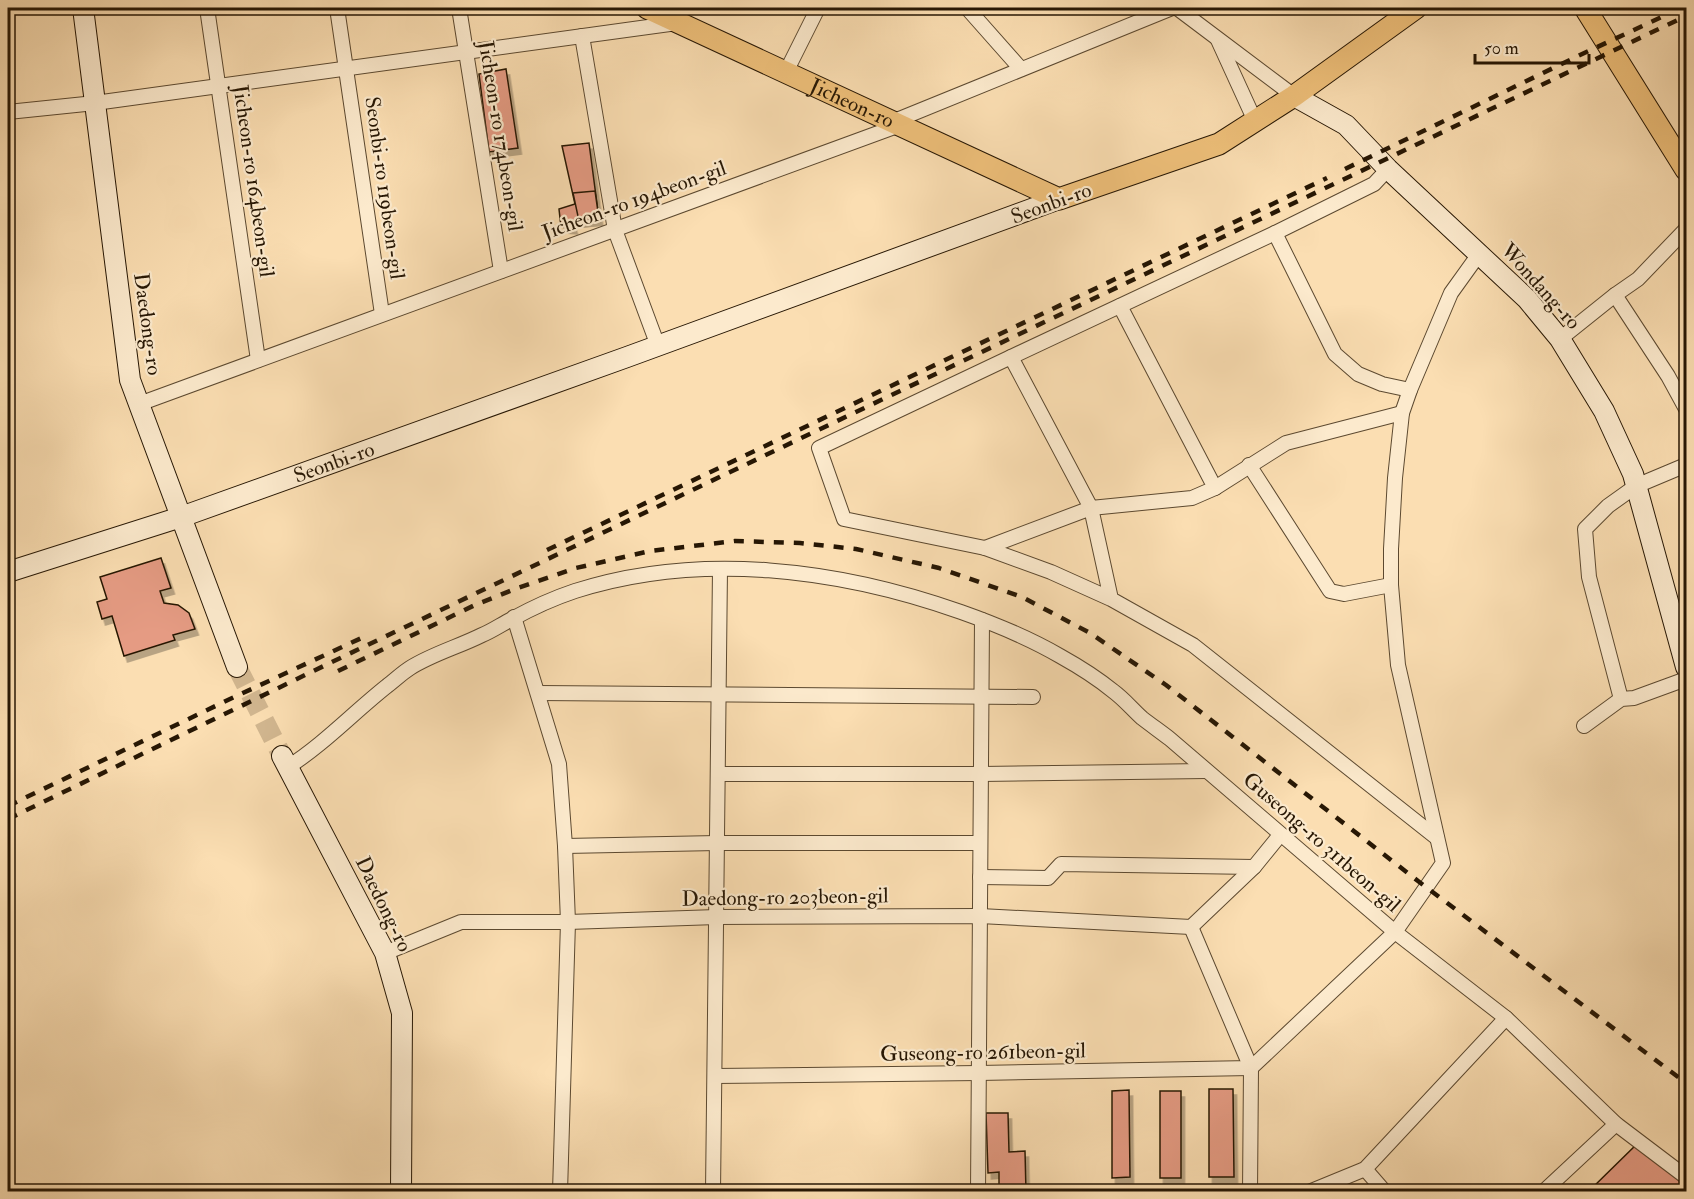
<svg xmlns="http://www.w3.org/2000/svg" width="1694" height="1199" font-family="'IM FELL Double Pica',serif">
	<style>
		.building { fill: #e59b83; stroke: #271704; stroke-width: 1.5; filter: url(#shadow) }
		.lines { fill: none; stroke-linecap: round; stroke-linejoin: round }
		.secondary-tunnel { stroke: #d1b68f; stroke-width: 20; stroke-dasharray: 20 10; stroke-linecap: butt }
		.street-casing { stroke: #5c4930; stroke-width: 16 }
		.secondary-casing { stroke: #271704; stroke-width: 22 }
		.primary-casing { stroke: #271704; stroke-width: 23 }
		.street { stroke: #fceacd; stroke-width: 14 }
		.secondary { stroke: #fceacd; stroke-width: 20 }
		.primary { stroke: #eebf79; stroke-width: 21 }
		.rail { stroke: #271704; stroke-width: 4.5; stroke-dasharray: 10 10; stroke-linecap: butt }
		.labels { text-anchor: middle; stroke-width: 4.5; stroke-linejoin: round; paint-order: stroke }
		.street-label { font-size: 21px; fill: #271704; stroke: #fceacd }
	</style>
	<defs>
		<filter id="shadow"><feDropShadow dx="3.5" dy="6" stdDeviation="0" flood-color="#0004"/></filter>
	</defs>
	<rect width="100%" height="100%" fill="#fbdeb2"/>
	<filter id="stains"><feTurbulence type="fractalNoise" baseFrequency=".00333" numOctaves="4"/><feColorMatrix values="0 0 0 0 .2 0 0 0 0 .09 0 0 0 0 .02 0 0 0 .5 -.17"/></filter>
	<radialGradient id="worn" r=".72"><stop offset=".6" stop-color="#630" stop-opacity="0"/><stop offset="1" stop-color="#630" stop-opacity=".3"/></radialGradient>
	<!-- building -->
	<g class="building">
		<path d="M 506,69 L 518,148 L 489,152 L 479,74 Z"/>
		<path d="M 589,143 L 599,219 L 572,222 L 574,228 L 561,227 L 559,209 L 575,204 L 562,146 Z"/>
		<path d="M 595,191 L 599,219 L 579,221 L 573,193 Z"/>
		<path d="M 161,558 L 171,588 L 160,591 L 164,603 L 178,605 L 189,613 L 195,629 L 173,635 L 175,640 L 124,656 L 112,616 L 102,619 L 97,602 L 107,599 L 100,577 Z"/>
		<path d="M 1209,1089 L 1233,1089 L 1234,1177 L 1209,1177 Z"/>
		<path d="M 1129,1090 L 1130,1177 L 1112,1178 L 1112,1091 Z"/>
		<rect x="1160" y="1091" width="21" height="87"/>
		<path d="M 986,1113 L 1008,1113 L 1009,1152 L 1025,1151 L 1026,1192 L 999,1192 L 999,1172 L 988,1173 Z"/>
		<path d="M 1640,1141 L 1686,1177 L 1686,1192 L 1588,1192 Z"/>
		<rect x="725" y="1185" width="22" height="7"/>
		<rect x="747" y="1185" width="31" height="7"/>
		<rect x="778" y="1185" width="30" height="7"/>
		<rect x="808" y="1185" width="25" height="7"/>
		<path d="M 833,1185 L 860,1186 L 860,1192 L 833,1192 Z"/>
	</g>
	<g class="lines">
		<!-- secondary-tunnel -->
		<path class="secondary-tunnel" d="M 237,667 L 282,756"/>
		<!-- street casing -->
		<g class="street-casing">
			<g id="street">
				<path d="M 207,8 L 258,360"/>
				<path d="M 337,8 L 382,314"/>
				<path d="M 459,8 L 501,271"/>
				<path d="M 967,8 L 1021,69"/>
				<path d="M 1177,8 L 1294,96"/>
				<path d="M 582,36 L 615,230 L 658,346"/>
				<path d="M 1218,40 L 1255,121"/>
				<path d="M 786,72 L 818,8"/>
				<path d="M 8,112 L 95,103 L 677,23"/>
				<path d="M 892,122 L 1172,8"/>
				<path d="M 1275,233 L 1335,354 L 1358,374 L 1382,384 L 1410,390"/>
				<path d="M 1615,295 L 1668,376 L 1686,409"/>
				<path d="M 1560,339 L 1615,295 L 1638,279 L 1686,229"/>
				<path d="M 1011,357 L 1275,233 L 1374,184 L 1388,169"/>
				<path d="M 139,404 L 900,125"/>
				<path d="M 1249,465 L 1330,591 L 1344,594 L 1391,585"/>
				<path d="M 1215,488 L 1286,443 L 1402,413"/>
				<path d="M 985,548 L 1091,508 L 1192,498 L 1215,488 L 1120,306"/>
				<path d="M 1111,599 L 1091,508 L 1011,357 L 819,448 L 844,519 L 985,548 L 1051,572 L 1111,599 L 1193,645 L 1437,838"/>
				<path d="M 514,617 L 559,764 L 565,846 L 568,922 L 560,1192"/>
				<path d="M 538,693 L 1033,697"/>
				<path d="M 1621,699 L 1589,577 L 1585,529 L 1608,506 L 1636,486 L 1686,465"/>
				<path d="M 1584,726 L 1621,699 L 1634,698 L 1686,679"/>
				<path d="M 288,767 C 324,744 353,713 387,686 C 395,680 402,673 410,668 C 432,654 458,647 482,635 C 492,631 502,624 512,619 C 532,608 554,598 575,591 C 700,551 839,569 961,612 C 995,624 1029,638 1060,656 C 1078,666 1097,678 1113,691 C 1124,699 1132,709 1142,718 C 1151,725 1161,732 1170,739 L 1395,932 L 1506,1018 L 1616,1124 L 1686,1177"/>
				<path d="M 718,774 L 981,774 L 1206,771"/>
				<path d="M 565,846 L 717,843 L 980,843"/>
				<path d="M 980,877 L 1048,878 L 1061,864 L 1254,867"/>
				<path d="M 1191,927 L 1251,1068 L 1250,1192"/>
				<path d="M 1191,927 L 1254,867 L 1280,835"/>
				<path d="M 385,953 L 461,922 L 568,922 L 717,917 L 980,916 L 1191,927"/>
				<path d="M 715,1076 L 979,1073 L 1251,1068 L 1395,932 L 1443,863 L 1398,665 L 1391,585 L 1391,549 L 1395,478 L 1402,413 L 1410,390 L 1451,293 L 1479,254"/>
				<path d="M 1365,1169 L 1385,1192"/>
				<path d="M 713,1192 L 720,569"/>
				<path d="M 978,1192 L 982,620"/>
				<path d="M 1309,1192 L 1365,1169 L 1506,1018"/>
				<path d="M 1543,1192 L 1616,1124"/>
			</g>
		</g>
		<!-- secondary casing -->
		<g class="secondary-casing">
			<g id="secondary">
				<path d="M 83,8 L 130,380 L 237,667"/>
				<path d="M 1294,96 L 1346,125 L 1388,169 L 1527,299 L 1560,339 L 1604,411 L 1633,474 L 1686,667"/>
				<path id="s1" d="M 8,572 L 181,517 L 627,357 L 1059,199"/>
				<path d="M 282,756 L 385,953 L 402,1013 L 401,1192"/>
			</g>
		</g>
		<!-- primary casing -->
		<g class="primary-casing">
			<g id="primary">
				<path id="s2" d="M 647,8 L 1059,199 L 1219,144 L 1294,96 L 1416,8"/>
				<path d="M 1585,8 L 1686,170"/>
			</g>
		</g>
		<!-- street -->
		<use href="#street" class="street"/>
		<!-- secondary -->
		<use href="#secondary" class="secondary"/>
		<!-- primary -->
		<use href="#primary" class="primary"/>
		<!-- rail -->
		<g class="rail">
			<path d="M 1345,169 L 1578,56 L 1681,8"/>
			<path d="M 547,550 L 1327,178"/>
			<path d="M 338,671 L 475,605 L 515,589 L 576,568 L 650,551 L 735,541 L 800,543 L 856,549 L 939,568 L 1022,597 L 1090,633 L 1166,685 L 1418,881 L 1686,1083"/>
			<path d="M 8,806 L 230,699 L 368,635"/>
			<path d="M 8,819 L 334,661 L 1686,16"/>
		</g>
	</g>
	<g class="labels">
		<!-- street labels -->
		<g class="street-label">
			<text dy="7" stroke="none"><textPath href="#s2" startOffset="226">Jicheon-ro</textPath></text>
			<text transform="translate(501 136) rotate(81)" y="7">Jicheon-ro 174beon-gil</text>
			<text transform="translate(254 181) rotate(82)" y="7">Jicheon-ro 164beon-gil</text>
			<text transform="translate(385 188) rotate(82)" y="7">Seonbi-ro 119beon-gil</text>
			<text transform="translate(634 200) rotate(-20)" y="7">Jicheon-ro 194beon-gil</text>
			<text transform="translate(1051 203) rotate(-20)" y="7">Seonbi-ro</text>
			<text transform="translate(1541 286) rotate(48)" y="7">Wondang-ro</text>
			<text transform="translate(148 324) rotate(82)" y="7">Daedong-ro</text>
			<text dy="7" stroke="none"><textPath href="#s1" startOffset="344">Seonbi-ro</textPath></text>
			<text transform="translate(1322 842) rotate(41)" y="7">Guseong-ro 311beon-gil</text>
			<text transform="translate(785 897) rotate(-1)" y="7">Daedong-ro 203beon-gil</text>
			<text transform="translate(384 904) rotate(64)" y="7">Daedong-ro</text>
			<text transform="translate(983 1052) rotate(-1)" y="7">Guseong-ro 261beon-gil</text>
		</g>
	</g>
	<!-- margin -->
	<rect width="1694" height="1199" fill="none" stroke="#fbdeb2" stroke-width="30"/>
	<rect x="9" y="9" width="1676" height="1181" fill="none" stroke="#271704" stroke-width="3"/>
	<rect x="15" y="15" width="1664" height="1169" fill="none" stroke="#271704" stroke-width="1.5"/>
	<!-- scale -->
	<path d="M1475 54v9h114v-9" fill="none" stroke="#271704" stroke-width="3"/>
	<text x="1484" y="54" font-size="18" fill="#271704" stroke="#fceacd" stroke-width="4.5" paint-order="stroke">50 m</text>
	<rect width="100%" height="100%" filter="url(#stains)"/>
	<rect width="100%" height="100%" fill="url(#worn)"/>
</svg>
